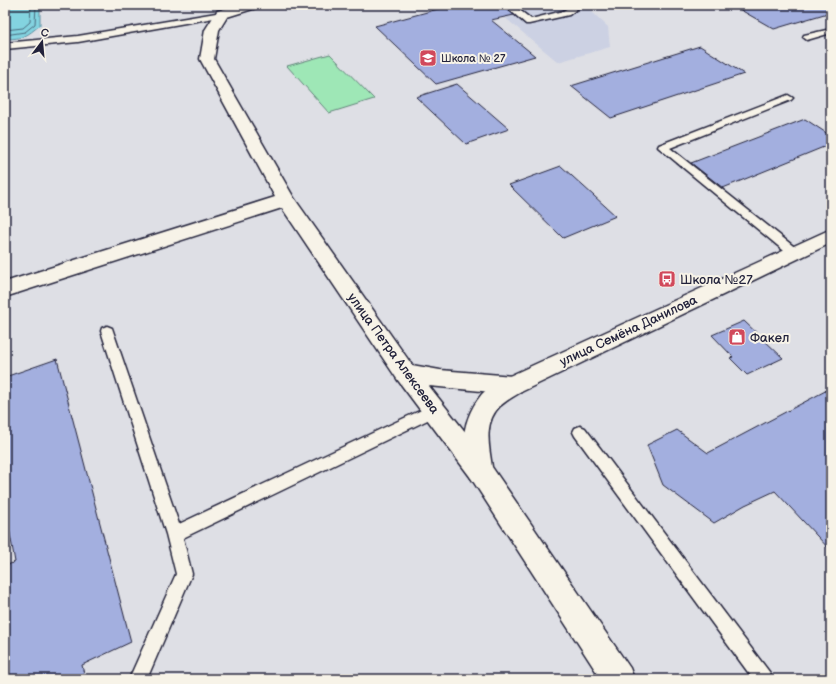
<svg xmlns="http://www.w3.org/2000/svg" width="836" height="684" font-family="'Balsamiq Sans',sans-serif">
	<style>
		.built { fill: #ccd1e3 }
		.green { fill: #9ee7b6; stroke: #608478 }
		.water { fill: #83d3e0; stroke: #5c8c9e }
		.lines { fill: none; stroke-linecap: round; stroke-linejoin: round }
		.shore { stroke: #49697d; stroke-width: 1 }
		.building { fill: #a3afdf; stroke: #22223b }
		.service-casing { stroke: #22223b; stroke-width: 3 }
		.minor-casing { stroke: #22223b; stroke-width: 3 }
		.tertiary-casing { stroke: #22223b; stroke-width: 3 }
		.service { fill: #f7f3e8; fill-rule: evenodd }
		.minor { fill: #f7f3e8; fill-rule: evenodd }
		.tertiary { fill: #f7f3e8; fill-rule: evenodd }
		.labels { text-anchor: middle; stroke-width: 4; stroke-linejoin: round; paint-order: stroke }
		.far-poi-label { font-size: 11px; fill: #22223b; stroke: #f7f3e8; text-anchor: start }
		.poi-label { font-size: 13px; fill: #22223b; stroke: #f7f3e8; text-anchor: start }
		.street-label { font-size: 13px; fill: #22223b; stroke: #f7f3e8 }
	</style>
	<rect width="100%" height="100%" fill="#dedfe5"/>
	<filter id="ink" filterUnits="userSpaceOnUse"><feTurbulence type="fractalNoise" baseFrequency=".025" numOctaves="2"/><feDisplacementMap in="SourceGraphic" scale="8" xChannelSelector="R" yChannelSelector="G"/><feConvolveMatrix kernelMatrix="1 2 1 2 8 2 1 2 1" color-interpolation-filters="sRGB"/></filter>
	<g filter="url(#ink)">
		<!-- built -->
		<path class="built" d="M 490,5 L 594,5 L 591,11 L 608,27 L 610,47 L 558,62 Z"/>
		<!-- green -->
		<path class="green" d="M 330,54 L 374,99 L 329,113 L 287,66 Z"/>
		<!-- water -->
		<path class="water" d="M 5,5 L 40,5 L 40,25 C 27,36 23,39 5,39 Z"/>
		<g class="lines">
			<!-- shore -->
			<g class="shore">
				<path d="M 5,30 L 23,28 L 30,22 L 31,5"/>
				<path d="M 5,35 L 25,32 L 35,24 L 36,5"/>
			</g>
		</g>
		<!-- building -->
		<g class="building">
			<path d="M 453,5 L 503,5 L 514,15 L 491,20 L 535,56 L 436,84 L 375,26 Z"/>
			<path d="M 732,5 L 831,5 L 831,12 L 774,29 Z"/>
			<path d="M 700,46 L 744,74 L 611,118 L 571,86 Z"/>
			<path d="M 457,84 L 509,129 L 466,144 L 416,97 Z"/>
			<path d="M 805,119 L 831,136 L 831,144 L 723,188 L 691,163 Z"/>
			<path d="M 561,166 L 616,216 L 563,238 L 509,185 Z"/>
			<path d="M 744,321 L 783,358 L 747,375 L 730,358 L 733,357 L 712,335 Z"/>
			<path d="M 57,359 L 131,642 L 82,665 L 85,679 L 5,679 L 5,566 L 15,562 L 5,506 L 5,377 Z"/>
			<path d="M 831,388 L 831,551 L 775,491 L 745,505 L 714,523 L 663,485 L 647,445 L 677,430 L 708,453 Z"/>
		</g>
		<g class="lines">
			<!-- service casing -->
			<g class="service-casing">
				<g id="service">
					<path d="M 504,5 L 513,5 L 531,19 L 563,11 L 573,5 L 582,5 L 569,15 L 529,24 L 526,24 Z"/>
					<path d="M 222,12 L 226,14 L 225,16 L 78,42 L 5,49 L 5,43 L 78,36 Z"/>
					<path d="M 831,29 L 831,33 L 807,40 L 803,37 L 804,35 Z"/>
					<path d="M 788,95 L 793,98 L 791,100 L 670,148 L 797,249 L 799,252 L 797,255 L 789,255 L 658,147 L 659,145 Z"/>
					<path d="M 107,326 L 112,328 L 113,331 L 179,524 L 430,406 L 435,404 L 440,406 L 442,410 L 440,414 L 183,538 L 192,574 L 147,679 L 129,679 L 176,574 L 166,534 L 101,331 L 102,328 Z"/>
					<path d="M 580,426 L 585,428 L 770,673 L 773,679 L 753,679 L 575,436 L 573,432 L 575,428 Z"/>
				</g>
			</g>
			<!-- minor casing -->
			<g class="minor-casing">
				<path id="minor" d="M 237,5 L 258,5 L 256,8 L 227,17 L 219,30 L 214,59 L 294,198 L 412,365 L 440,370 L 513,376 L 521,378 L 525,385 L 521,392 L 513,394 L 429,386 L 489,462 L 493,470 L 489,478 L 480,481 L 471,478 L 397,379 L 282,208 L 5,297 L 5,282 L 275,197 L 200,59 L 205,30 L 217,11 Z"/>
			</g>
			<!-- tertiary casing -->
			<g class="tertiary-casing">
				<path id="tertiary" d="M 831,229 L 831,243 L 521,392 C 514,396 506,401 500,406 C 483,423 489,446 492,467 L 630,668 L 634,679 L 601,679 L 471,478 C 458,450 462,418 482,394 C 488,388 498,383 505,378 Z"/>
			</g>
			<!-- service -->
			<use href="#service" class="service"/>
			<!-- minor -->
			<use href="#minor" class="minor"/>
			<!-- tertiary -->
			<use href="#tertiary" class="tertiary"/>
		</g>
	</g>
	<!-- icons -->
	<defs>
		<g id="school-square" transform="scale(0.9)"><rect x="-9" y="-9" width="18" height="18" rx="4" fill="#d1495b" stroke="#f7f3e8"/><path d="M0-5L7-2L0 1L-7-2ZM-4 1L0 2.5L4 1V4Q0 6-4 4Z" fill="#fff"/></g>
		<g id="bus-square" transform="scale(0.9)"><rect x="-9" y="-9" width="18" height="18" rx="4" fill="#d1495b" stroke="#f7f3e8"/><path d="M-5-6H5V4H4V6H2V4H-2V6H-4V4H-5ZM-3.5-4V0h7V-4ZM-3.5 1.2v1.5H-2V1.2ZM2 1.2v1.5H3.5V1.2Z" fill="#fff"/></g>
		<g id="shop-square" transform="scale(0.9)"><rect x="-9" y="-9" width="18" height="18" rx="4" fill="#d1495b" stroke="#f7f3e8"/><path d="M-5-2.5h2.3a2.7 3.5 0 0 1 5.4 0H5L5.5 6h-11ZM-1.5-2.5h3a1.5 2.3 0 0 0-3 0Z" fill="#fff"/></g>
	</defs>
	<g fill-rule="evenodd">
		<use href="#school-square" x="428" y="58"/>
		<use href="#bus-square" x="667" y="279"/>
		<use href="#shop-square" x="737" y="337"/>
	</g>
	<g class="labels">
		<!-- far-poi labels -->
		<g class="far-poi-label">
			<text x="441" y="62">Школа № 27</text>
		</g>
		<!-- poi labels -->
		<g class="poi-label">
			<text x="680" y="284">Школа №27</text>
			<text x="750" y="342">Факел</text>
		</g>
		<!-- street labels -->
		<g class="street-label">
			<text transform="translate(628 330) rotate(-25)" y="5">улица Семёна Данилова</text>
			<text transform="translate(394 353) rotate(54)" y="5">улица Петра Алексеева</text>
		</g>
	</g>
	<!-- margin -->
	<rect width="836" height="684" fill="none" stroke="#f7f3e8" stroke-width="20"/>
	<rect x="10" y="10" width="816" height="664" fill="none" stroke="#22223b" stroke-width="1.5" filter="url(#ink)"/>
	<!-- north arrow -->
	<g transform="translate(42 42) rotate(16)" stroke="#f7f3e8" stroke-width="3" paint-order="stroke">
	<path d="M0-3L7 15L0 10L-7 15Z" fill="#22223b"/>
	<text y="-6" font-size="11" font-weight="bold" text-anchor="middle" fill="#22223b">С</text>
	</g>
</svg>
